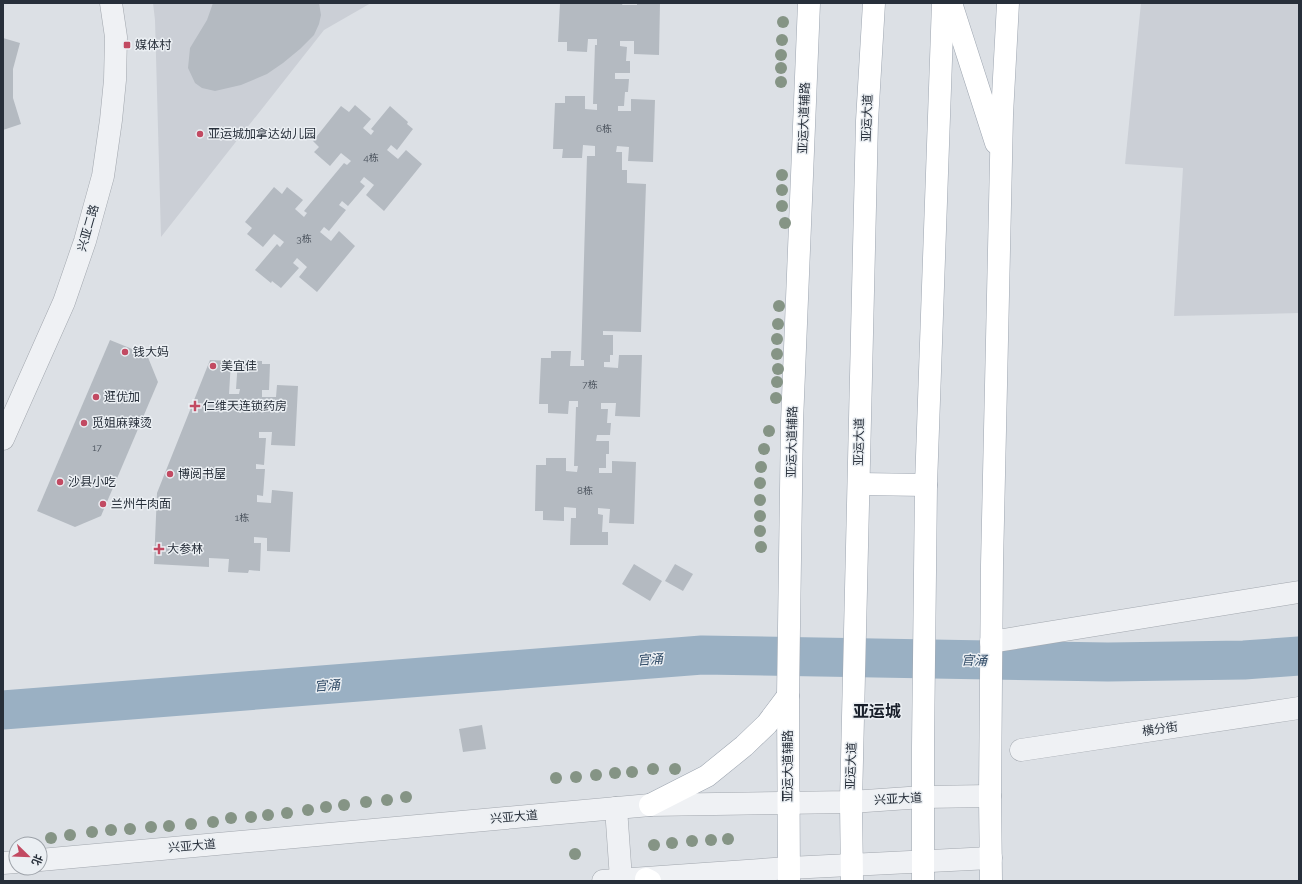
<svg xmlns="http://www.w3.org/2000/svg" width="1302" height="884" font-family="Raleway,'Noto Sans SC',sans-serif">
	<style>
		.built { fill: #cbcfd6 }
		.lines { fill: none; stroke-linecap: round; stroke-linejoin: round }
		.river { stroke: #9ab0c3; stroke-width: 39 }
		.building { fill: #b4bac1 }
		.minor-casing { stroke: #a2a7ae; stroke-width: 23 }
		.major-casing { stroke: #9da5b0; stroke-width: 23 }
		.minor { stroke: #eff1f4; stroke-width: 22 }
		.major { stroke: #fff; stroke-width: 22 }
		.tree { fill: #859485 }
		.poi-dot { fill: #c24a62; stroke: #ebeff3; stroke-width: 1.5 }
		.labels { text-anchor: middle; stroke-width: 3; stroke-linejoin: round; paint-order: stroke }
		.number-label { font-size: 10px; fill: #4a525c }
		.poi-label { font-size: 12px; fill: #272f3a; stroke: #ebeff3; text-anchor: start }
		.street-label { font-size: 12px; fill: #272f3a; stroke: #ebeff3 }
		.water-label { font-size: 13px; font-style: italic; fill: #354f6a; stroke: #ebeff3 }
		.district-label { font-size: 16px; font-weight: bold; fill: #1a202b; stroke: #ebeff3 }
	</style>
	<rect width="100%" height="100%" fill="#dce0e5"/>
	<!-- built -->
	<g class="built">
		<path d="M 153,3 L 371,3 L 324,30 L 161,237 L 155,20 Z"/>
		<path d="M 1141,3 L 1299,3 L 1299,313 L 1174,316 L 1183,168 L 1125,164 Z"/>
	</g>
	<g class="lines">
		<!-- river -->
		<path class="river" d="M 3,710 L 702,655 L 1108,662 L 1244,660 L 1299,656"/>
	</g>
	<!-- building -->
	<g class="building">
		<path d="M 213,3 L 319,3 L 321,15 L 319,24 L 314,35 L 300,49 L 283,63 L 267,74 L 241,85 L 215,91 L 202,88 L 195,83 L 188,68 L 190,48 L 207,20 Z"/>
		<path d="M 560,3 L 603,4 L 603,3 L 623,3 L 622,5 L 637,5 L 637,3 L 660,3 L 659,55 L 634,54 L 634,41 L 620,41 L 620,46 L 627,47 L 626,61 L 630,61 L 630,73 L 615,73 L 615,79 L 629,79 L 628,92 L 625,92 L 624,106 L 618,106 L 618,111 L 631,111 L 631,99 L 655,100 L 653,162 L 628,161 L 629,147 L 617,146 L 616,152 L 622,152 L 622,170 L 627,170 L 627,183 L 646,184 L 641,332 L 603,331 L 603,335 L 613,335 L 613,355 L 610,355 L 610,362 L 604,362 L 604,367 L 618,368 L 619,355 L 642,355 L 640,417 L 615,416 L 616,403 L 601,403 L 601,409 L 608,409 L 607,423 L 611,423 L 610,435 L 597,435 L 596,441 L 609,441 L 609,454 L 606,454 L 606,468 L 599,468 L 599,473 L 612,473 L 612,461 L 636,462 L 634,524 L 609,523 L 610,509 L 598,508 L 598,514 L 603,515 L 602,532 L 608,532 L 608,545 L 570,545 L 571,518 L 576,518 L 576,508 L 564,507 L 564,521 L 543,520 L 543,511 L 535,511 L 536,465 L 546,465 L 546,458 L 566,458 L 566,471 L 577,472 L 578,466 L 574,466 L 576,407 L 578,407 L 578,401 L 569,401 L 568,414 L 548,413 L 548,404 L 539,404 L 541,358 L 551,358 L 551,351 L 571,351 L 570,366 L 584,366 L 584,360 L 581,360 L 587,156 L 595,156 L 595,146 L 583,145 L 582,158 L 562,158 L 563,149 L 553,149 L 555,103 L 565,103 L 565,96 L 585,96 L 585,109 L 597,110 L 597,104 L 593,104 L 595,45 L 597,45 L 597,39 L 588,39 L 587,52 L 567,51 L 567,42 L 558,42 Z"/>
		<path d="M 3,38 L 20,43 L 13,69 L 13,98 L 21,124 L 3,130 Z"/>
		<path d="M 355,105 L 371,119 L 363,128 L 371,135 L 374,131 L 371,129 L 390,106 L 408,122 L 407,124 L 413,129 L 397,150 L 391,145 L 387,150 L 398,159 L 406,150 L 422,164 L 384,211 L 366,195 L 374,185 L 364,177 L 360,182 L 365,186 L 348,206 L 342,201 L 339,205 L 346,210 L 329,231 L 324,227 L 320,232 L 331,241 L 339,231 L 355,246 L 317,292 L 299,277 L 307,267 L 297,258 L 293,263 L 299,268 L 281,288 L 272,281 L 271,283 L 255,270 L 277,244 L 280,247 L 284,242 L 274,234 L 263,247 L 247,234 L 252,228 L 245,222 L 274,187 L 282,194 L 287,187 L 303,200 L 295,209 L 304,217 L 307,213 L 304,211 L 344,163 L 347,165 L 351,161 L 341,153 L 330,166 L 314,152 L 319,147 L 313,141 L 341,106 L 349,112 Z"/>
		<path d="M 110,340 L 147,355 L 158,382 L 101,516 L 75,527 L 37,511 Z"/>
		<path d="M 210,360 L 231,361 L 229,394 L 239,394 L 240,389 L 236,389 L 238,360 L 262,361 L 262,364 L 270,364 L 269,390 L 262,390 L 262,397 L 276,397 L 277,385 L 298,386 L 295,446 L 271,445 L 272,432 L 259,432 L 259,438 L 266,438 L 264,465 L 256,464 L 256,469 L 265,469 L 263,496 L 257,495 L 257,502 L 271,503 L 272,490 L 293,492 L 290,552 L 267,551 L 267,538 L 254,537 L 254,543 L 261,543 L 260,571 L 249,570 L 248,573 L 228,572 L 229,559 L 209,558 L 209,567 L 154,564 L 157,493 Z"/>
		<path d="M 634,564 L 662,581 L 650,601 L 622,584 Z"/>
		<path d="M 675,564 L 693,574 L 683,591 L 665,581 Z"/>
		<path d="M 482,725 L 486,749 L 463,752 L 459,729 Z"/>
	</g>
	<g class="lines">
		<!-- minor casing -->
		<g class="minor-casing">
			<g id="minor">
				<path d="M 3,439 L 64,302 L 85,241 L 103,176 L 111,120 L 115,80 L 116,37 L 111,3"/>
				<path d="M 991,642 L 1299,592"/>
				<path d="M 1021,750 L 1299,708"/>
				<path d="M 616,808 L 621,879"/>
				<path d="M 40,860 L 650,805 L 851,802 L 923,797 L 990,796"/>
				<path d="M 3,863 L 16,862"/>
				<path d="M 603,881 L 789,868 L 991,858"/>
			</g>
		</g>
		<!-- major casing -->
		<g class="major-casing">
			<g id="major">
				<path d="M 951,3 L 996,143"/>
				<path d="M 859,484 L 926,485"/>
				<path d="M 650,805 L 707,776 L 744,746 L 767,724 L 788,696"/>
				<path d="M 646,879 L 650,881"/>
				<path d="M 789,881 L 788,696 L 792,422 L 809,3"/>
				<path d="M 852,881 L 851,802 L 867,121 L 874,3"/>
				<path d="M 923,881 L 923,746 L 926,485 L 943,3"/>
				<path d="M 991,881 L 990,796 L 992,565 L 1002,115 L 1008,3"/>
			</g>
		</g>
		<!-- minor -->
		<use href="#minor" class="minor"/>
		<!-- major -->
		<use href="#major" class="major"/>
	</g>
	<!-- trees -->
	<g class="tree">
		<circle cx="783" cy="22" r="6"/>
		<circle cx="782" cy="40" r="6"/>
		<circle cx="781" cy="55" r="6"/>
		<circle cx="781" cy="68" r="6"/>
		<circle cx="781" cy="82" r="6"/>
		<circle cx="782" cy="175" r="6"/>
		<circle cx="782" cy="190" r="6"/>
		<circle cx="782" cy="206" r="6"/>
		<circle cx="785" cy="223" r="6"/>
		<circle cx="779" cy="306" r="6"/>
		<circle cx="778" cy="324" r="6"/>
		<circle cx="777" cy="339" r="6"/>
		<circle cx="777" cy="354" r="6"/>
		<circle cx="778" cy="369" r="6"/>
		<circle cx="777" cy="382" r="6"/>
		<circle cx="776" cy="398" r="6"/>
		<circle cx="769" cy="431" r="6"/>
		<circle cx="764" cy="449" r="6"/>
		<circle cx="761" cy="467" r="6"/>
		<circle cx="760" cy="483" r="6"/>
		<circle cx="760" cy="500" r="6"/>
		<circle cx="760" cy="516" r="6"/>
		<circle cx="760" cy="531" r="6"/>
		<circle cx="761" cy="547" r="6"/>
		<circle cx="653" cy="769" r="6"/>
		<circle cx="675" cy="769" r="6"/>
		<circle cx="632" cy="772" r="6"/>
		<circle cx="615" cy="773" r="6"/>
		<circle cx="596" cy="775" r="6"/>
		<circle cx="576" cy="777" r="6"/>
		<circle cx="556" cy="778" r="6"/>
		<circle cx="406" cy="797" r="6"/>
		<circle cx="387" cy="800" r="6"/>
		<circle cx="366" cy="802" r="6"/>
		<circle cx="344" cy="805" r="6"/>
		<circle cx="326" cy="807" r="6"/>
		<circle cx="308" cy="810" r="6"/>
		<circle cx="287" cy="813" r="6"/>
		<circle cx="268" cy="815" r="6"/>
		<circle cx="251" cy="817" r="6"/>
		<circle cx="231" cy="818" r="6"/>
		<circle cx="213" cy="822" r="6"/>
		<circle cx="191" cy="824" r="6"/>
		<circle cx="169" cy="826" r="6"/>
		<circle cx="151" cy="827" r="6"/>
		<circle cx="130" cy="829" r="6"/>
		<circle cx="111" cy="830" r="6"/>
		<circle cx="92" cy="832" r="6"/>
		<circle cx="70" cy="835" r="6"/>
		<circle cx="51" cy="838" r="6"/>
		<circle cx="728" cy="839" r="6"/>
		<circle cx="711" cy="840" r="6"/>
		<circle cx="692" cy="841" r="6"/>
		<circle cx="672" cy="843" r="6"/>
		<circle cx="654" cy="845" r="6"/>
		<circle cx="575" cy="854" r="6"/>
	</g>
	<!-- markers -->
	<g class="poi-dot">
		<rect x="123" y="41" width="8" height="8" rx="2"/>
		<circle cx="200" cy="134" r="4"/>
		<circle cx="125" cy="352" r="4"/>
		<circle cx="213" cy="366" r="4"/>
		<circle cx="96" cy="397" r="4"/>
		<path d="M193 400h4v4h4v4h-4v4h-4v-4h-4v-4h4z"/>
		<circle cx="84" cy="423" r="4"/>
		<circle cx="170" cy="474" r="4"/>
		<circle cx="60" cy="482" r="4"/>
		<circle cx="103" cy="504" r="4"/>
		<path d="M157 543h4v4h4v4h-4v4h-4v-4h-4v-4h4z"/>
	</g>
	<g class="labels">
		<!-- number labels -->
		<g class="number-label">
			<text x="604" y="132">6栋</text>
			<text x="371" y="161">4栋</text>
			<text x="304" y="242">3栋</text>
			<text x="590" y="388">7栋</text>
			<text x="97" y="451">17</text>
			<text x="585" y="494">8栋</text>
			<text x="242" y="521">1栋</text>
		</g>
		<!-- poi labels -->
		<g class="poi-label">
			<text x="135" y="49">媒体村</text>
			<text x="208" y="138">亚运城加拿达幼儿园</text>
			<text x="133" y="356">钱大妈</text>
			<text x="221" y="370">美宜佳</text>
			<text x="104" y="401">逛优加</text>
			<text x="203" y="410">仁维天连锁药房</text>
			<text x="92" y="427">觅姐麻辣烫</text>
			<text x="178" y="478">博阅书屋</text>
			<text x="68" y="486">沙县小吃</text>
			<text x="111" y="508">兰州牛肉面</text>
			<text x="167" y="553">大参林</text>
		</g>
		<!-- street labels -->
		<g class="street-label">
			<text transform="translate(804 118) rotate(-88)" y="4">亚运大道辅路</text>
			<text transform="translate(867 118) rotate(-88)" y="4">亚运大道</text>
			<text transform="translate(88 228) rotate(-74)" y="4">兴亚二路</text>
			<text transform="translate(792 442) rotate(-89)" y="4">亚运大道辅路</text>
			<text transform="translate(859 442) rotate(-89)" y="4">亚运大道</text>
			<text transform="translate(1160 729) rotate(-8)" y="4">横分街</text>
			<text transform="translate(788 766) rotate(-90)" y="4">亚运大道辅路</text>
			<text transform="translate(851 766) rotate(-88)" y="4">亚运大道</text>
			<text transform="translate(898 799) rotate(-3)" y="4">兴亚大道</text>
			<text transform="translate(514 817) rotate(-5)" y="4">兴亚大道</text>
			<text transform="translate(192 846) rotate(-5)" y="4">兴亚大道</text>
		</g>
		<!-- water labels -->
		<g class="water-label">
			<text transform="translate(650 659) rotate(-4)" y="5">官涌</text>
			<text transform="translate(974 660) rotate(1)" y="5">官涌</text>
			<text transform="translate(327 685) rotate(-4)" y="5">官涌</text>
		</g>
		<!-- district labels -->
		<g class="district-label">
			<text x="877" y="717">亚运城</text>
		</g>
	</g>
	<!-- border -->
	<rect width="1302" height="884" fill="none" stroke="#272f3a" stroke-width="8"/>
	<!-- north arrow -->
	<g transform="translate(28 856) rotate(113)"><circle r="19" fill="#ebeff3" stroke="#9da2a9"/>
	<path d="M0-3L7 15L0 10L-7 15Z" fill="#c24a62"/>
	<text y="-6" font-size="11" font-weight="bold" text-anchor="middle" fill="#272f3a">北</text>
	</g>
</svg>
